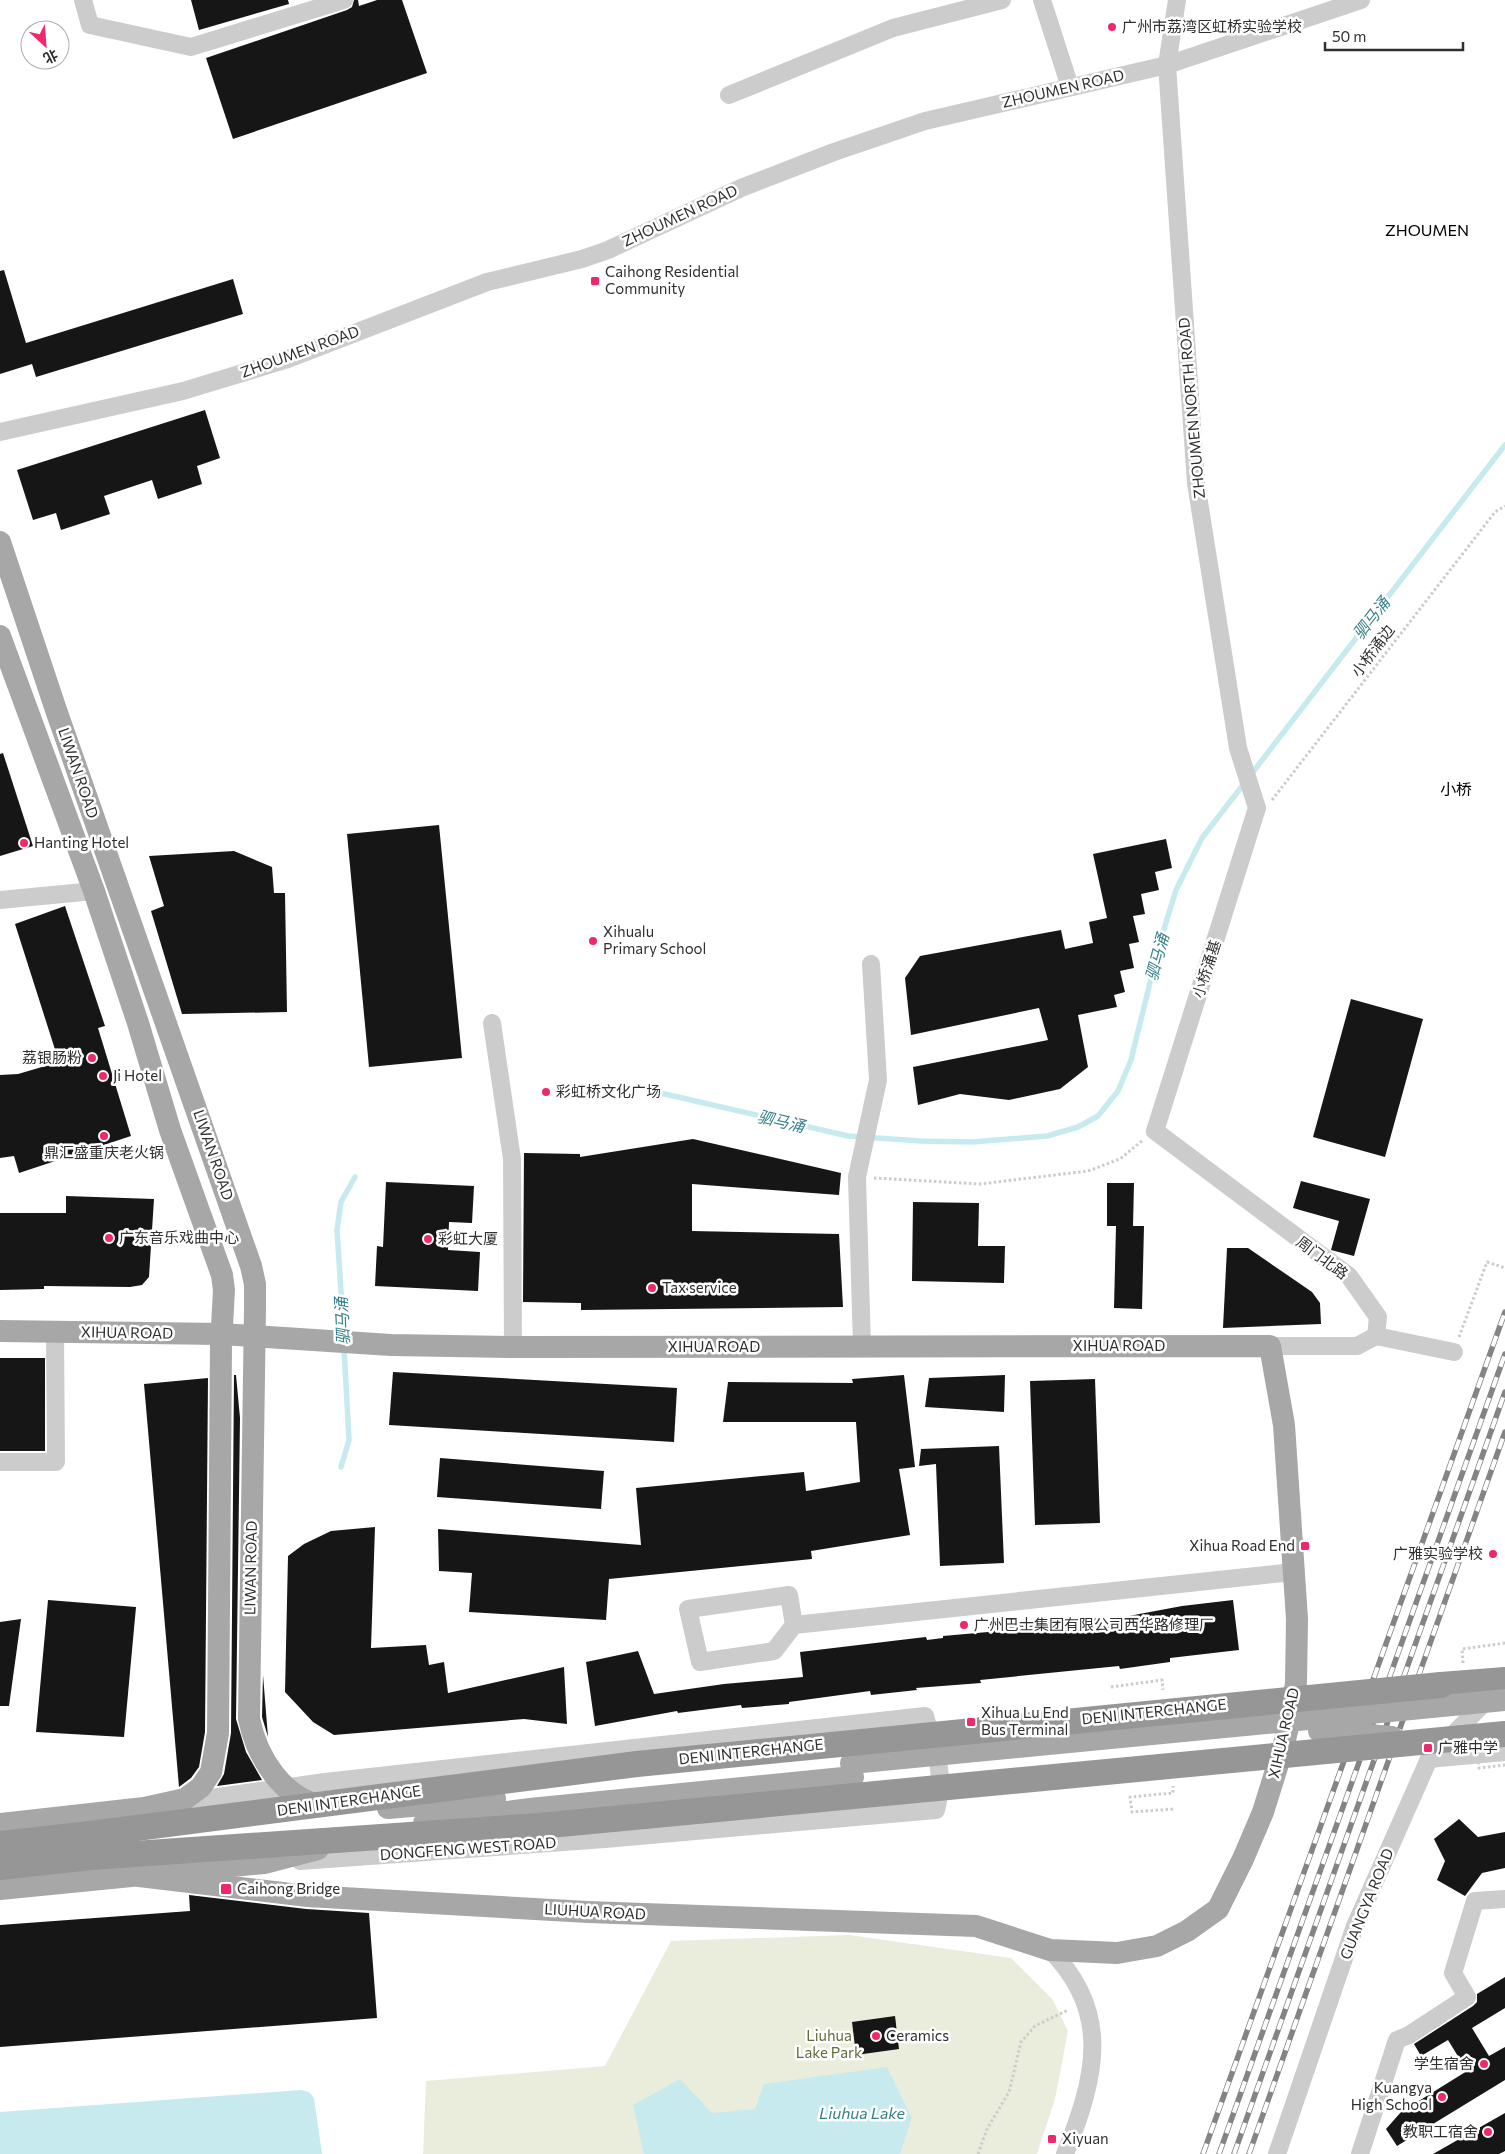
<svg xmlns="http://www.w3.org/2000/svg" width="1505" height="2154" font-family="Commissioner,'Noto Sans SC',sans-serif">
	<style>
		.green { fill: #eaeddc }
		.water { fill: #c7eaee }
		.lines { fill: none; stroke-linecap: round; stroke-linejoin: round }
		.stream { stroke: #c7eaee; stroke-width: 5.5 }
		.building { fill: #161616 }
		.path { stroke: #ccc; stroke-width: 3; stroke-dasharray: 2.5 2.5; stroke-linecap: butt }
		.minor { stroke: #ccc; stroke-width: 18 }
		.major { stroke: #a7a7a7; stroke-width: 22 }
		.highway { stroke: #969696; stroke-width: 26 }
		.rail-casing { stroke: #848484; stroke-width: 5.5 }
		.rail { stroke: #fff; stroke-width: 4; stroke-dasharray: 11; stroke-linecap: butt }
		.path-bridge { stroke: #ccc; stroke-width: 3; stroke-dasharray: 2.5 2.5; stroke-linecap: butt }
		.major-bridge { stroke: #a7a7a7; stroke-width: 22 }
		.highway-bridge { stroke: #969696; stroke-width: 26 }
		.poi-dot { fill: #f0276e; stroke: #fff; stroke-width: 2 }
		.labels { text-anchor: middle; stroke-width: 5; stroke-linejoin: round; paint-order: stroke }
		.poi-label { font-size: 15px; fill: #2f2f2f; stroke: #fff; text-anchor: start }
		.street-label { font-size: 15px; fill: #2f2f2f; stroke: #fff }
		.park-label { font-size: 15px; fill: #606d39; stroke: #fff }
		.neighbourhood-label { font-size: 16px; fill: #000; stroke: #fff }
		.water-label { font-size: 16px; font-style: italic; fill: #348089; stroke: #fff }
	</style>
	<rect width="100%" height="100%" fill="#fff"/>
	<!-- green -->
	<path class="green" d="M 849,1935 L 1011,1958 L 1053,2000 L 1068,2031 L 1055,2099 L 1037,2154 L 423,2154 L 426,2081 L 605,2066 L 671,1941 Z"/>
	<!-- water -->
	<g class="water">
		<path d="M 887,2067 L 912,2118 L 900,2154 L 644,2154 L 633,2105 L 680,2079 L 712,2113 L 755,2109 L 764,2084 Z"/>
		<path d="M 301,2090 L 309,2092 L 314,2098 L 322,2154 L 0,2154 L 0,2112 Z"/>
	</g>
	<g class="lines">
		<!-- stream -->
		<g class="stream">
			<path d="M 656,1092 L 848,1136 L 921,1141 L 972,1142 L 1047,1136 L 1078,1127 L 1098,1116 L 1118,1091 L 1131,1060 L 1160,942 L 1176,890 L 1202,838 L 1505,445"/>
			<path d="M 344,1338 L 337,1230 L 341,1202 L 355,1177"/>
			<path d="M 341,1467 L 349,1440 L 344,1348"/>
		</g>
	</g>
	<!-- building -->
	<g class="building">
		<path d="M 191,0 L 288,0 L 289,4 L 199,30 Z"/>
		<path d="M 354,0 L 358,0 L 359,6 L 377,0 L 402,0 L 427,73 L 233,139 L 206,58 L 347,10 L 352,7 Z"/>
		<path d="M 4,270 L 26,343 L 233,279 L 243,314 L 36,377 L 32,364 L 0,374 L 0,271 Z"/>
		<path d="M 205,410 L 220,458 L 197,466 L 202,484 L 158,499 L 152,480 L 104,496 L 110,514 L 61,530 L 56,513 L 33,520 L 17,470 Z"/>
		<path d="M 3,753 L 33,846 L 0,856 L 0,754 Z"/>
		<path d="M 439,825 L 462,1058 L 369,1067 L 347,834 Z"/>
		<path d="M 1166,839 L 1172,868 L 1155,872 L 1159,890 L 1141,894 L 1145,914 L 1133,916 L 1139,942 L 1129,944 L 1134,968 L 1120,971 L 1125,992 L 1114,995 L 1117,1007 L 1078,1015 L 1088,1067 L 1060,1089 L 1009,1100 L 960,1094 L 918,1105 L 913,1067 L 1048,1040 L 1039,1008 L 911,1035 L 905,978 L 920,956 L 1061,930 L 1065,949 L 1093,943 L 1089,922 L 1107,918 L 1093,854 Z"/>
		<path d="M 234,851 L 272,867 L 274,893 L 285,893 L 287,1012 L 182,1014 L 151,911 L 164,906 L 149,856 Z"/>
		<path d="M 65,906 L 105,1026 L 98,1028 L 131,1136 L 19,1173 L 14,1156 L 0,1158 L 0,1075 L 18,1074 L 59,1062 L 15,924 Z"/>
		<path d="M 1351,999 L 1423,1019 L 1385,1157 L 1313,1137 Z"/>
		<path d="M 693,1139 L 841,1173 L 839,1195 L 692,1184 L 692,1231 L 839,1234 L 843,1307 L 581,1310 L 581,1303 L 523,1302 L 524,1153 L 580,1154 L 580,1157 Z"/>
		<path d="M 1301,1181 L 1370,1199 L 1354,1256 L 1331,1250 L 1339,1221 L 1293,1208 Z"/>
		<path d="M 386,1182 L 474,1186 L 472,1223 L 449,1222 L 448,1250 L 480,1252 L 478,1291 L 375,1286 L 377,1246 L 383,1247 Z"/>
		<path d="M 1107,1183 L 1134,1183 L 1133,1226 L 1144,1226 L 1142,1309 L 1114,1308 L 1116,1226 L 1107,1226 Z"/>
		<path d="M 66,1196 L 154,1199 L 149,1277 L 142,1285 L 130,1287 L 44,1286 L 44,1289 L 0,1290 L 0,1213 L 66,1213 Z"/>
		<path d="M 913,1202 L 979,1203 L 978,1246 L 1005,1246 L 1004,1283 L 912,1281 Z"/>
		<path d="M 1227,1248 L 1248,1248 L 1312,1292 L 1320,1303 L 1321,1324 L 1223,1328 Z"/>
		<rect x="0" y="1358" width="45" height="93"/>
		<path d="M 393,1372 L 677,1388 L 674,1442 L 389,1425 Z"/>
		<path d="M 234,1375 L 236,1375 L 240,1418 L 236,1719 L 246,1752 L 262,1780 L 217,1786 L 224,1774 L 231,1733 Z"/>
		<path d="M 904,1375 L 915,1467 L 899,1469 L 910,1535 L 811,1551 L 812,1559 L 609,1579 L 606,1620 L 469,1612 L 472,1573 L 439,1571 L 438,1529 L 641,1545 L 636,1488 L 804,1472 L 806,1491 L 860,1482 L 856,1422 L 723,1422 L 728,1382 L 853,1383 L 852,1379 Z"/>
		<path d="M 1005,1375 L 1004,1412 L 925,1407 L 929,1378 Z"/>
		<path d="M 208,1378 L 205,1732 L 199,1767 L 191,1778 L 179,1787 L 144,1384 Z"/>
		<path d="M 1095,1379 L 1100,1523 L 1035,1525 L 1030,1381 Z"/>
		<path d="M 999,1446 L 1004,1563 L 940,1566 L 936,1464 L 919,1466 L 921,1449 Z"/>
		<path d="M 440,1458 L 604,1471 L 601,1509 L 437,1497 Z"/>
		<path d="M 375,1527 L 371,1648 L 426,1645 L 429,1665 L 444,1662 L 448,1693 L 564,1667 L 567,1724 L 524,1719 L 334,1735 L 313,1722 L 285,1692 L 288,1556 L 304,1544 L 331,1531 Z"/>
		<path d="M 48,1600 L 136,1607 L 124,1737 L 36,1732 Z"/>
		<path d="M 1233,1600 L 1239,1650 L 1170,1658 L 1170,1662 L 1120,1669 L 1119,1666 L 980,1680 L 981,1683 L 916,1688 L 917,1690 L 871,1695 L 870,1691 L 789,1702 L 789,1704 L 742,1708 L 741,1705 L 678,1713 L 677,1711 L 595,1726 L 586,1662 L 638,1651 L 654,1694 L 724,1684 L 803,1677 L 800,1652 L 917,1638 L 926,1637 L 927,1640 L 943,1638 L 943,1636 L 988,1632 L 988,1627 L 1102,1618 L 1102,1621 L 1182,1606 Z"/>
		<path d="M 21,1619 L 9,1706 L 0,1706 L 0,1622 Z"/>
		<path d="M 263,1675 L 268,1737 L 262,1717 Z"/>
		<path d="M 1459,1819 L 1478,1837 L 1505,1832 L 1505,1868 L 1482,1873 L 1465,1896 L 1437,1880 L 1445,1861 L 1434,1839 Z"/>
		<path d="M 189,1895 L 306,1909 L 369,1913 L 377,2018 L 0,2047 L 0,1925 L 190,1911 Z"/>
		<path d="M 1505,1977 L 1505,2008 L 1472,2028 L 1489,2056 L 1505,2047 L 1505,2080 L 1397,2146 L 1386,2129 L 1401,2112 L 1467,2071 L 1448,2040 L 1421,2056 L 1414,2044 L 1473,2006 L 1477,2002 L 1477,1994 Z"/>
		<path d="M 895,2016 L 899,2049 L 856,2055 L 852,2022 Z"/>
		<path d="M 1505,2113 L 1505,2151 L 1499,2154 L 1433,2154 Z"/>
	</g>
	<g class="lines">
		<!-- path -->
		<g class="path">
			<path d="M 1272,800 L 1495,512 L 1505,506"/>
			<path d="M 874,1178 L 980,1184 L 1088,1171 L 1120,1159 L 1143,1140"/>
			<path d="M 1459,1337 L 1487,1262 L 1505,1268"/>
			<path d="M 1463,1663 L 1462,1649 L 1505,1643"/>
			<path d="M 1173,1809 L 1132,1812 L 1130,1797 L 1173,1793 L 1173,1786"/>
			<path d="M 978,2154 L 987,2129 L 1009,2092 L 1021,2042 L 1035,2026 L 1068,2010"/>
		</g>
		<!-- minor -->
		<g class="minor">
			<path d="M 83,0 L 90,25 L 191,47 L 344,0"/>
			<path d="M 1042,0 L 1070,87"/>
			<path d="M 1177,0 L 1167,65 L 1196,483 L 1238,748 L 1257,808 L 1155,1131 L 1349,1276 L 1378,1317 L 1376,1336 L 1357,1346 L 1270,1346"/>
			<path d="M 729,95 L 893,28 L 1002,0"/>
			<path d="M 0,432 L 183,391 L 285,360 L 487,282 L 582,259 L 608,250 L 741,188 L 834,152 L 925,121 L 1167,65 L 1361,0"/>
			<path d="M 0,900 L 94,891"/>
			<path d="M 492,1023 L 512,1159 L 513,1347"/>
			<path d="M 1376,1336 L 1454,1352"/>
			<path d="M 862,1346 L 857,1177 L 878,1080 L 871,964"/>
			<path d="M 0,1462 L 56,1462 L 55,1332"/>
			<path d="M 794,1625 L 789,1595 L 688,1609 L 700,1662 L 774,1651 L 794,1625 L 1293,1572"/>
			<path d="M 1429,1759 L 1505,1752"/>
			<path d="M 182,1802 L 325,1782 L 925,1716 C 935,1751 946,1773 936,1810 L 605,1839 L 300,1861"/>
			<path d="M 1050,1950 C 1113,2013 1095,2079 1065,2154"/>
			<path d="M 1277,2154 L 1355,1926 L 1429,1759 L 1489,1698"/>
			<path d="M 1360,2154 L 1397,2040 L 1409,2035 L 1467,1997 L 1453,1973 L 1475,1901 L 1505,1899"/>
		</g>
		<!-- major -->
		<g class="major">
			<path d="M 0,542 L 56,710 L 251,1266 L 255,1284 L 255,1307 L 249,1719 C 257,1757 282,1798 322,1806"/>
			<path d="M 0,636 L 94,891 L 138,1023 L 170,1130 L 222,1275 L 224,1290 L 221,1344 L 218,1733 L 211,1772 L 201,1787 L 185,1799 L 144,1808 L 0,1824"/>
			<path d="M 0,1331 L 221,1334 L 391,1345 L 513,1347 L 1270,1346 L 1284,1425 L 1297,1619 L 1296,1683 L 1290,1719 L 1283,1748 L 1263,1812 L 1243,1859 L 1218,1909 L 1187,1931 L 1157,1946 L 1117,1953 L 1050,1950 L 976,1926 L 588,1912 L 308,1896 L 139,1876"/>
			<path d="M 388,1808 L 495,1799"/>
			<path d="M 424,1823 L 530,1809 L 853,1777"/>
			<path d="M 0,1889 L 264,1863 L 318,1849"/>
		</g>
		<!-- highway -->
		<g class="highway">
			<path d="M 1441,1685 L 1505,1680"/>
			<path d="M 0,1844 L 90,1834"/>
			<path d="M 0,1867 L 91,1857"/>
		</g>
		<!-- rail casing -->
		<g class="rail-casing">
			<g id="rail">
				<path d="M 1203,2154 L 1505,1312"/>
				<path d="M 1219,2154 L 1505,1354"/>
				<path d="M 1234,2154 L 1505,1392"/>
				<path d="M 1249,2154 L 1505,1432"/>
			</g>
		</g>
		<!-- rail -->
		<use href="#rail" class="rail"/>
		<!-- path-bridge -->
		<g class="path-bridge">
			<path d="M 1111,1687 L 1162,1680 L 1163,1690"/>
			<path d="M 1478,1757 L 1479,1768 L 1505,1765"/>
		</g>
		<!-- major-bridge -->
		<g class="major-bridge">
			<path d="M 1319,1731 L 1392,1737"/>
			<path d="M 851,1763 L 1505,1700"/>
		</g>
		<!-- highway-bridge -->
		<g class="highway-bridge">
			<path d="M 90,1834 L 637,1764 L 1441,1685"/>
			<path d="M 91,1857 L 539,1826 L 1505,1734"/>
		</g>
	</g>
	<!-- markers -->
	<g class="poi-dot">
		<circle cx="1112" cy="27" r="5"/>
		<rect x="590" y="276" width="10" height="10" rx="2.5"/>
		<circle cx="24" cy="843" r="5"/>
		<circle cx="593" cy="941" r="5"/>
		<circle cx="92" cy="1058" r="5"/>
		<circle cx="103" cy="1076" r="5"/>
		<circle cx="546" cy="1092" r="5"/>
		<circle cx="104" cy="1136" r="5"/>
		<circle cx="109" cy="1238" r="5"/>
		<circle cx="428" cy="1239" r="5"/>
		<circle cx="652" cy="1288" r="5"/>
		<rect x="1300" y="1541" width="10" height="10" rx="2.5"/>
		<circle cx="1493" cy="1554" r="5"/>
		<circle cx="964" cy="1625" r="5"/>
		<rect x="966" y="1717" width="10" height="10" rx="2.5"/>
		<rect x="1423" y="1743" width="10" height="10" rx="2.5"/>
		<rect x="220" y="1883" width="12" height="12" rx="2.5"/>
		<circle cx="876" cy="2036" r="5"/>
		<circle cx="1484" cy="2064" r="5"/>
		<circle cx="1442" cy="2097" r="5"/>
		<circle cx="1488" cy="2132" r="5"/>
		<rect x="1047" y="2134" width="10" height="10" rx="2.5"/>
	</g>
	<g class="labels">
		<!-- poi labels -->
		<g class="poi-label">
			<text x="1122" y="32">广州市荔湾区虹桥实验学校</text>
			<text x="605" y="277">Caihong Residential<tspan x="605" dy="17">Community</tspan></text>
			<text x="34" y="848">Hanting Hotel</text>
			<text x="603" y="937">Xihualu<tspan x="603" dy="17">Primary School</tspan></text>
			<text x="82" y="1063" text-anchor="end">荔银肠粉</text>
			<text x="113" y="1081">Ji Hotel</text>
			<text x="556" y="1097">彩虹桥文化广场</text>
			<text x="104" y="1158" text-anchor="middle">鼎汇盛重庆老火锅</text>
			<text x="119" y="1243">广东音乐戏曲中心</text>
			<text x="438" y="1244">彩虹大厦</text>
			<text x="662" y="1293">Tax service</text>
			<text x="1295" y="1551" text-anchor="end">Xihua Road End</text>
			<text x="1483" y="1559" text-anchor="end">广雅实验学校</text>
			<text x="974" y="1630">广州巴士集团有限公司西华路修理厂</text>
			<text x="981" y="1718">Xihua Lu End<tspan x="981" dy="17">Bus Terminal</tspan></text>
			<text x="1438" y="1753">广雅中学</text>
			<text x="237" y="1894">Caihong Bridge</text>
			<text x="886" y="2041">Ceramics</text>
			<text x="1474" y="2069" text-anchor="end">学生宿舍</text>
			<text x="1432" y="2093" text-anchor="end">Kuangya<tspan x="1432" dy="17">High School</tspan></text>
			<text x="1478" y="2137" text-anchor="end">教职工宿舍</text>
			<text x="1062" y="2144">Xiyuan</text>
		</g>
		<!-- street labels -->
		<g class="street-label">
			<text transform="translate(1063 89) rotate(-13)" y="5">ZHOUMEN ROAD</text>
			<text transform="translate(680 216) rotate(-25)" y="5">ZHOUMEN ROAD</text>
			<text transform="translate(300 352) rotate(-20)" y="5">ZHOUMEN ROAD</text>
			<text transform="translate(1192 408) rotate(-95)" y="5">ZHOUMEN NORTH ROAD</text>
			<text transform="translate(1373 651) rotate(-53)" y="5">小桥涌边</text>
			<text transform="translate(78 773) rotate(71)" y="5">LIWAN ROAD</text>
			<text transform="translate(1207 969) rotate(-72)" y="5">小桥涌基</text>
			<text transform="translate(213 1155) rotate(71)" y="5">LIWAN ROAD</text>
			<text transform="translate(1322 1258) rotate(37)" y="5">周门北路</text>
			<text transform="translate(127 1333) rotate(1)" y="5">XIHUA ROAD</text>
			<text x="1119" y="1351">XIHUA ROAD</text>
			<text x="714" y="1352">XIHUA ROAD</text>
			<text transform="translate(251 1568) rotate(-89)" y="5">LIWAN ROAD</text>
			<text transform="translate(1154 1712) rotate(-6)" y="5">DENI INTERCHANGE</text>
			<text transform="translate(1284 1733) rotate(-77)" y="5">XIHUA ROAD</text>
			<text transform="translate(751 1752) rotate(-6)" y="5">DENI INTERCHANGE</text>
			<text transform="translate(349 1801) rotate(-8)" y="5">DENI INTERCHANGE</text>
			<text transform="translate(468 1849) rotate(-4)" y="5">DONGFENG WEST ROAD</text>
			<text transform="translate(1367 1904) rotate(-68)" y="5">GUANGYA ROAD</text>
			<text transform="translate(595 1912) rotate(3)" y="5">LIUHUA ROAD</text>
		</g>
		<!-- park labels -->
		<g class="park-label">
			<text x="829" y="2041">Liuhua<tspan x="829" dy="17">Lake Park</tspan></text>
		</g>
		<!-- neighbourhood labels -->
		<g class="neighbourhood-label">
			<text x="1427" y="236">ZHOUMEN</text>
			<text x="1456" y="795">小桥</text>
		</g>
		<!-- water labels -->
		<g class="water-label">
			<text transform="translate(1371 618) rotate(-52)" y="6">驷马涌</text>
			<text transform="translate(1157 957) rotate(-75)" y="6">驷马涌</text>
			<text transform="translate(781 1121) rotate(13)" y="6">驷马涌</text>
			<text transform="translate(342 1321) rotate(-93)" y="6">驷马涌</text>
			<text x="862" y="2119">Liuhua Lake</text>
		</g>
	</g>
	<!-- north arrow -->
	<g transform="translate(45 45) rotate(154)"><circle r="24" fill="#ffffff" stroke="#acacac"/>
	<path d="M0-4L9 19L0 12L-9 19Z" fill="#f0276e"/>
	<text y="-8" font-size="14" font-weight="bold" text-anchor="middle" fill="#2f2f2f">北</text>
	</g>
	<!-- scale -->
	<path d="M1325 42v8h138v-8" fill="none" stroke="#2f2f2f" stroke-width="2.5"/>
	<text x="1332" y="42" font-size="15" fill="#2f2f2f" stroke="#ffffff" stroke-width="4" paint-order="stroke">50 m</text>
</svg>
